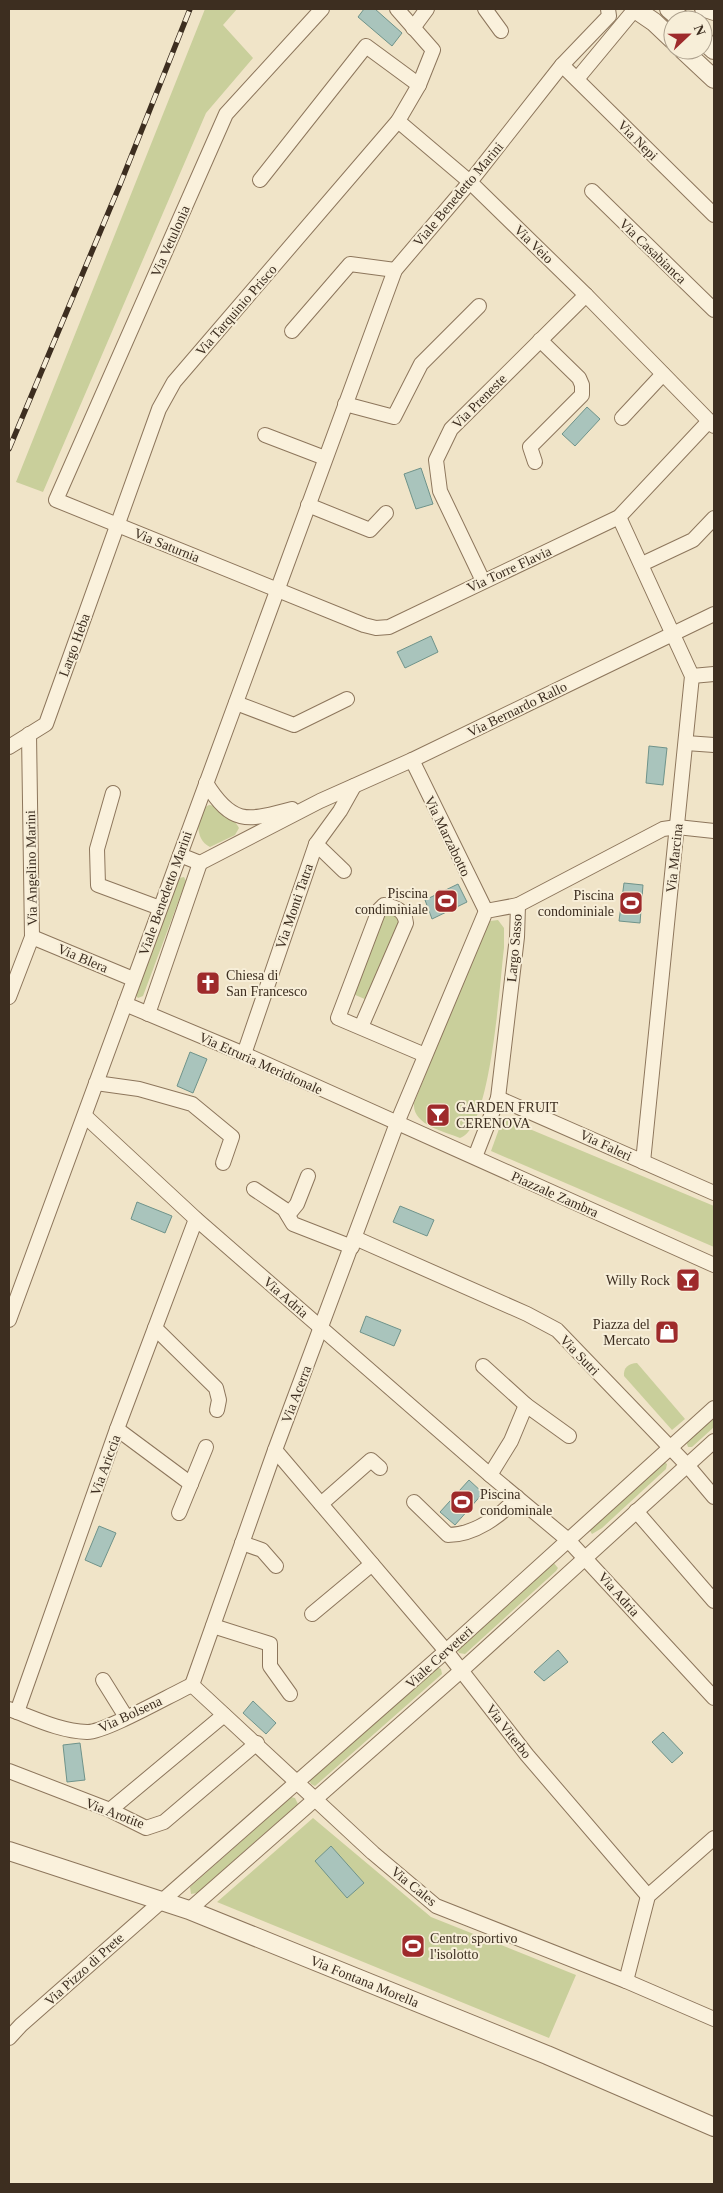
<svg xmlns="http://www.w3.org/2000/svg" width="723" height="2193" font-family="Georgia,serif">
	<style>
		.green { fill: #c9cf9b }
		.water { fill: #a9c4bc; stroke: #6f938a }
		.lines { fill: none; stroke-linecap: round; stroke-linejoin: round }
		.minor-casing { stroke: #8d765c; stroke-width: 16 }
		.tertiary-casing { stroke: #8d765c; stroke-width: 20 }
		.minor { stroke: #faf1dc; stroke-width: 14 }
		.tertiary { stroke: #faf1dc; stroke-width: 18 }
		.rail-casing { stroke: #3d2e20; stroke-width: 5.5 }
		.rail { stroke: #f7eed8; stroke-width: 4; stroke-dasharray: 11; stroke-linecap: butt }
		.labels { text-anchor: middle; stroke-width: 4; stroke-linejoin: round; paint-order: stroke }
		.street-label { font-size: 14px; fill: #3d2e20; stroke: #f7eed8 }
		.poi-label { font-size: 14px; fill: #3d2e20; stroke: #f7eed8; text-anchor: end }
	</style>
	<rect width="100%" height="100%" fill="#f0e4c8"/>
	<!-- green -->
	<g class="green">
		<path d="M 205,9 L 237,9 L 223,25 L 253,58 L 206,113 L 43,492 L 16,482 Z"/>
		<path d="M 209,805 C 219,805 235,820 239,828 L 235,835 L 210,847 C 193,839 196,811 209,805 Z"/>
		<path d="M 184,877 L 186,881 L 143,996 L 138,998 L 135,995 L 179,878 Z"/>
		<path d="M 387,914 C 395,914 398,916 401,924 L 367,1000 L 353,994 L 382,917 Z"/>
		<path d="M 498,920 L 504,928 L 504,948 C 500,979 491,1130 460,1138 C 444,1131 412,1125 414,1103 L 487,924 L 490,921 Z"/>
		<path d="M 503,1118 L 714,1206 L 714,1247 L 491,1151 Z"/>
		<path d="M 637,1363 L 685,1419 L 672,1430 L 624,1376 C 623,1368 629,1363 637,1363 Z"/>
		<path d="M 714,1416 L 714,1427 L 692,1447 L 688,1447 L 686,1441 Z"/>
		<path d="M 663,1461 L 667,1464 L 666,1469 L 602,1528 L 592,1534 L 589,1529 Z"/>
		<path d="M 553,1562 L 558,1568 L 556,1571 L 465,1654 L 459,1653 L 457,1649 Z"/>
		<path d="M 437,1667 L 441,1669 L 442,1674 L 315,1786 L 311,1784 L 309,1780 Z"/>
		<path d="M 291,1797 L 295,1798 L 298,1804 L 197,1893 L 191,1894 L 190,1887 Z"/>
		<path d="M 313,1818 L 431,1917 L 576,1975 L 549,2038 L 217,1902 Z"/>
	</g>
	<!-- water -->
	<g class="water">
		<path d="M 364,9 L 375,9 L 402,33 L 392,46 L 358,17 Z"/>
		<path d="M 587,407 L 600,419 L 575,446 L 562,434 Z"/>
		<path d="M 421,468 L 433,504 L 416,509 L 404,474 Z"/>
		<path d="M 431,636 L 438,652 L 405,668 L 397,652 Z"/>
		<path d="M 649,746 L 667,748 L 663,785 L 646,783 Z"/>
		<path d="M 624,883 L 643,885 L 640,923 L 619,921 Z"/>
		<path d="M 458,884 L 467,902 L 432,919 L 425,900 Z"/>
		<path d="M 190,1052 L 207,1059 L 193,1093 L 177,1086 Z"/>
		<path d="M 137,1202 L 172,1216 L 165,1233 L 131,1219 Z"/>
		<path d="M 400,1206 L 434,1220 L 427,1236 L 393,1222 Z"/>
		<path d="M 366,1316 L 401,1330 L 394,1346 L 360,1332 Z"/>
		<path d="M 469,1480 L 483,1493 L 455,1525 L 440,1512 Z"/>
		<path d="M 99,1526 L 116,1533 L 101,1567 L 85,1560 Z"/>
		<path d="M 558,1650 L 568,1662 L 544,1681 L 534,1672 Z"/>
		<path d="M 253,1701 L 276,1723 L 266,1734 L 243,1713 Z"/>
		<path d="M 663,1732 L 683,1753 L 672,1763 L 652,1742 Z"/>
		<path d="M 80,1743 L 85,1780 L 67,1782 L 63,1745 Z"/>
		<path d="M 331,1846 L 364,1883 L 347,1898 L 315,1861 Z"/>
	</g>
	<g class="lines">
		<!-- minor casing -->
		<g class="minor-casing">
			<g id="minor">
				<path d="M 322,9 L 226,114 L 56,500 L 364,625 L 376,628 L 389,627 L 619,517 L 709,421"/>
				<path d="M 485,9 L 501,31"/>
				<path d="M 702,9 L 714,13"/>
				<path d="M 413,28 L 427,9"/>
				<path d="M 562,65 L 714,215"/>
				<path d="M 577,79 L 635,9"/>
				<path d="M 398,121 L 470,182 L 586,295 L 714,426"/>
				<path d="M 260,180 L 366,46 L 419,85"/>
				<path d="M 592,191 L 714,310"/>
				<path d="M 292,331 L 350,264 L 395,270"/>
				<path d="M 345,404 L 394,417 L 421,364 L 479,306"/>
				<path d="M 622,418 L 663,374"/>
				<path d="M 265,435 L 325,458"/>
				<path d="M 535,462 L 530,447 L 582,395 L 582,385 L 579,378 L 540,340"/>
				<path d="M 308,505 L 370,530 L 386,513"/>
				<path d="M 619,517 L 692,676 L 643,1162"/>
				<path d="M 642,564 L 693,540 L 714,518"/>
				<path d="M 483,581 L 440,491 L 436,460 L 451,429 L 586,295"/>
				<path d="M 692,676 L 714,674"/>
				<path d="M 236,703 L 294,725 L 347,699"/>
				<path d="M 686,743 L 714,745"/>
				<path d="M 9,747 L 46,724 L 159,409 L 174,382 L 398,121 L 419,85 L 433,50 L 397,9"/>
				<path d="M 412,760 L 486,911"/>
				<path d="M 206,783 C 233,827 249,820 292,809"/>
				<path d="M 113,793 L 97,849 L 98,885 L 160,908"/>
				<path d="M 316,844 L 344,871"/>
				<path d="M 180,855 L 200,863 L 320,801 L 412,760 L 714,614"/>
				<path d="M 518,905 L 663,829 L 677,827 L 714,831"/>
				<path d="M 32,937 L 133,979"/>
				<path d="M 9,997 L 32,937 L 29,734"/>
				<path d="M 125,1004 L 244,1054 L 714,1265"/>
				<path d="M 148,1014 L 200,863"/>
				<path d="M 361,1027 L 406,923 C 405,910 395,907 384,905 L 379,910 L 338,1018 L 425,1055"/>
				<path d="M 244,1054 L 316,844 L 340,811 L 354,786"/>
				<path d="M 96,1083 L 139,1089 L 192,1104 L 232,1137 L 223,1163"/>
				<path d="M 498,1098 L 714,1193"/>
				<path d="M 85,1116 L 196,1219 L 490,1475 L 568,1540 L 714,1698"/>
				<path d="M 254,1189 L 284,1209 L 293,1224 L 352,1247"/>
				<path d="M 288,1215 L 297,1204 L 308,1176"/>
				<path d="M 355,1238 L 527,1314 L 557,1330 L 687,1465 L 714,1497"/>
				<path d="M 9,1320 L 395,270 L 470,182 L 562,65 L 609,16 L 608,9"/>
				<path d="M 155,1328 L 216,1388 L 219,1400 L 217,1410"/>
				<path d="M 483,1366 L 526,1405"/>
				<path d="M 117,1429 L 191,1484"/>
				<path d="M 275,1450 L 446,1651 L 527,1755 L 648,1896"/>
				<path d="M 490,1475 L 511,1441 L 526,1405 L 569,1436"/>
				<path d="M 414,1502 L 448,1535 C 474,1535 501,1516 517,1497"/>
				<path d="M 321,1504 L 371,1460 L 380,1468"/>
				<path d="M 636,1511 L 714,1601"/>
				<path d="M 179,1513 L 206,1447"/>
				<path d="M 242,1543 L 262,1550 L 276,1566"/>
				<path d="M 312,1614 L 372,1564"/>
				<path d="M 213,1626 L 270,1644 L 270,1666 L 290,1694"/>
				<path d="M 103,1680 L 126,1717"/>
				<path d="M 192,1685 L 275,1450 L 397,1123 L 486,911 L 518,905 L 517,937 L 498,1098 L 475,1157"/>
				<path d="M 192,1685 L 373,1853 L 436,1906 L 626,1981 L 714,2019"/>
				<path d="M 9,1709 C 34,1718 59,1731 87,1732 C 104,1733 172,1694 192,1685"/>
				<path d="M 17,1712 L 117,1429 L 196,1219"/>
				<path d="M 9,1771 L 110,1810 L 146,1828 L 164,1822 L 257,1743"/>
				<path d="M 110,1810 L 224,1715"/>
				<path d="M 189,1910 L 462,1670 L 714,1441"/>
				<path d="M 626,1981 L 648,1896 L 714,1838"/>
				<path d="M 9,2038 L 21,2025 L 446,1651 L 714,1408"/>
			</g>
		</g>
		<!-- tertiary casing -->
		<g class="tertiary-casing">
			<g id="tertiary">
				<path d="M 635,9 L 654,22 L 673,40"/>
				<path d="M 669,9 L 682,20"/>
				<path d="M 703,40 L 714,50"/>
				<path d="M 683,50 L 714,79"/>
				<path id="s1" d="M 9,1851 L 189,1910 L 547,2055 L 714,2127"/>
			</g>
		</g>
		<!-- minor -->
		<use href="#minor" class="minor"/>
		<!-- tertiary -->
		<use href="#tertiary" class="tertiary"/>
		<!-- rail casing -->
		<g class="rail-casing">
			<path id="rail" d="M 9,449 L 119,187 L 190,9"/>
		</g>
		<!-- rail -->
		<use href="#rail" class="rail"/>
	</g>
	<!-- icons -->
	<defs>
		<g id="stadium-square" transform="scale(1.25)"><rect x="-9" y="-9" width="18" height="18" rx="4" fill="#9e2a2b" stroke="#f7eed8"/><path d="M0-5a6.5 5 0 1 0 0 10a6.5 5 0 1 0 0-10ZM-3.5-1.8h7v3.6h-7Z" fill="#fff"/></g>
		<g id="church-square" transform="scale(1.25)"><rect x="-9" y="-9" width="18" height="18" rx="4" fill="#9e2a2b" stroke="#f7eed8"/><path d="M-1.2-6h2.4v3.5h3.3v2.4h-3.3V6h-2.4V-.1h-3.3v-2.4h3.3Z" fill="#fff"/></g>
		<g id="bar-square" transform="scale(1.25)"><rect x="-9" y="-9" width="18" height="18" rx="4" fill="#9e2a2b" stroke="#f7eed8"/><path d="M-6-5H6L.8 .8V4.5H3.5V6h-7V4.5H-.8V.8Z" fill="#fff"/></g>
		<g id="shop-square" transform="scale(1.25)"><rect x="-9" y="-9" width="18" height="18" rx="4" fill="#9e2a2b" stroke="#f7eed8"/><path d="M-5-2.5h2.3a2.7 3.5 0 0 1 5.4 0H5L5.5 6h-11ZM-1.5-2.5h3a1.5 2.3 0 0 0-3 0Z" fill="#fff"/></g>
	</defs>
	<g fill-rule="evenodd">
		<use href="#stadium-square" x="446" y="901"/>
		<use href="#stadium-square" x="631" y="903"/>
		<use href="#church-square" x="208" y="983"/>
		<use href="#bar-square" x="438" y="1115"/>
		<use href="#bar-square" x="688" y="1280"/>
		<use href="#shop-square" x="667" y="1332"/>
		<use href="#stadium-square" x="462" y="1502"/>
		<use href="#stadium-square" x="413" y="1946"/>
	</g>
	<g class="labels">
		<!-- street labels -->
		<g class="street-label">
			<text transform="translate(638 140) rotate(45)" y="5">Via Nepi</text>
			<text transform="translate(458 194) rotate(-50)" y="5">Viale Benedetto Marini</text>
			<text transform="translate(170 241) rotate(-66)" y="5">Via Vetulonia</text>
			<text transform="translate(534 244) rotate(44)" y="5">Via Veio</text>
			<text transform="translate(653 251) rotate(44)" y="5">Via Casabianca</text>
			<text transform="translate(236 310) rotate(-49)" y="5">Via Tarquinio Prisco</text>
			<text transform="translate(479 401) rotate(-45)" y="5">Via Preneste</text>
			<text transform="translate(167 545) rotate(22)" y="5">Via Saturnia</text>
			<text transform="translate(509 569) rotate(-25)" y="5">Via Torre Flavia</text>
			<text transform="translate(74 645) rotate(-70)" y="5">Largo Heba</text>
			<text transform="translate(517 709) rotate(-26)" y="5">Via Bernardo Rallo</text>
			<text transform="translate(448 836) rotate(64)" y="5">Via Marzabotto</text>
			<text transform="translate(674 858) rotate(-84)" y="5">Via Marcina</text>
			<text transform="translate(31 868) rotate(-91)" y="5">Via Angelino Marini</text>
			<text transform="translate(165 893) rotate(-70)" y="5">Viale Benedetto Marini</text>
			<text transform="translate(294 906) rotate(-71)" y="5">Via Monti Tatra</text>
			<text transform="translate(514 948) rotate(-85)" y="5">Largo Sasso</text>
			<text transform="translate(83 958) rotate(23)" y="5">Via Blera</text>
			<text transform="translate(261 1063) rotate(24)" y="5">Via Etruria Meridionale</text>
			<text transform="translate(606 1145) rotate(25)" y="5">Via Faleri</text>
			<text transform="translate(555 1194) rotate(24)" y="5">Piazzale Zambra</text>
			<text transform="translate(286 1297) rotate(41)" y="5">Via Adria</text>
			<text transform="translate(580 1355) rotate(46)" y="5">Via Sutri</text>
			<text transform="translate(296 1394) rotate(-69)" y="5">Via Acerra</text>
			<text transform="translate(105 1465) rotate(-70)" y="5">Via Ariccia</text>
			<text transform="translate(619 1594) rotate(48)" y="5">Via Adria</text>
			<text transform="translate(439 1657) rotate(-42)" y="5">Viale Cerveteri</text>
			<text transform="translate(130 1714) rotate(-25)" y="5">Via Bolsena</text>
			<text transform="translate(509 1731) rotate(52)" y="5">Via Viterbo</text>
			<text transform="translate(115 1813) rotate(21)" y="5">Via Arotite</text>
			<text transform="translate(414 1886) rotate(39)" y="5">Via Cales</text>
			<text transform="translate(84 1969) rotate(-42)" y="5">Via Pizzo di Prete</text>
			<text dy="5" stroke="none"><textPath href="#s1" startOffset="379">Via Fontana Morella</textPath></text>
		</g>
		<!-- poi labels -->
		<g class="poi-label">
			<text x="428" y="898">Piscina<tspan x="428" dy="16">condiminiale</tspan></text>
			<text x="614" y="900">Piscina<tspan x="614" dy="16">condominiale</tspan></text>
			<text x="226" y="980" text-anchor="start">Chiesa di<tspan x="226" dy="16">San Francesco</tspan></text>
			<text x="456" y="1112" text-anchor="start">GARDEN FRUIT<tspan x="456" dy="16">CERENOVA</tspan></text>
			<text x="670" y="1285">Willy Rock</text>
			<text x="650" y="1329">Piazza del<tspan x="650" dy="16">Mercato</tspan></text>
			<text x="480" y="1499" text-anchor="start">Piscina<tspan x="480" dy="16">condominale</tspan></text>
			<text x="430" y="1943" text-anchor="start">Centro sportivo<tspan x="430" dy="16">l'isolotto</tspan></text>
		</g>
	</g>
	<!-- border -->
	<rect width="723" height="2193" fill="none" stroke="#3d2e20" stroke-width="20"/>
	<!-- north arrow -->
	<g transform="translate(688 35) rotate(68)"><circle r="24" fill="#f7eed8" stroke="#ada18e"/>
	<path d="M0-4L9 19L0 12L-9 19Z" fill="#9e2a2b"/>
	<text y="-8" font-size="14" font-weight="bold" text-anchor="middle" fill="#3d2e20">N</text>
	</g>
</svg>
